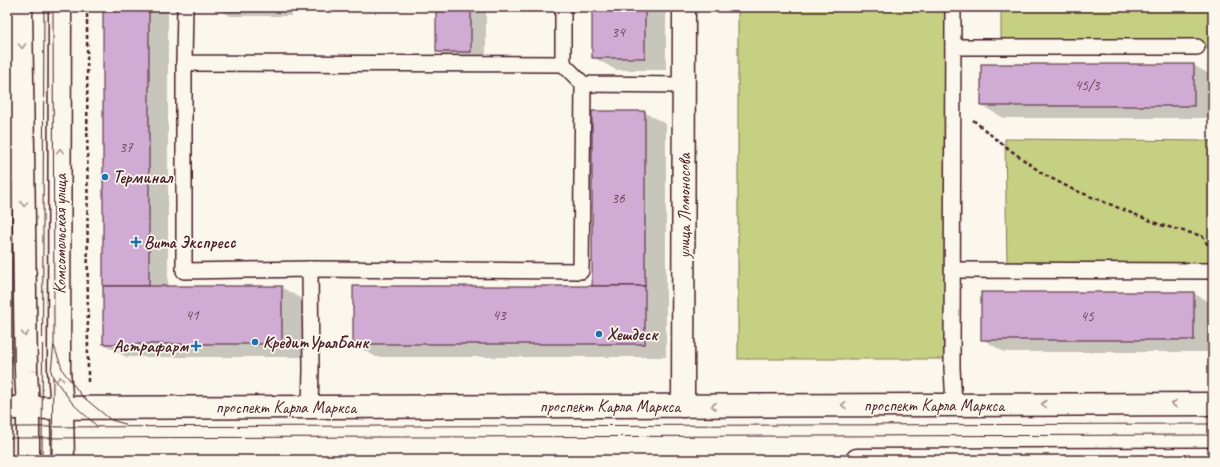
<svg xmlns="http://www.w3.org/2000/svg" width="1220" height="467" font-family="Caveat,sans-serif">
	<style>
		.green { fill: #c5d083; stroke: #887857 }
		.shadow { fill: #0003 }
		.building { fill: #d0abd4; stroke: #4a1f2b }
		.lines { fill: none; stroke-linecap: round; stroke-linejoin: round }
		.service-casing { stroke: #4a1f2b; stroke-width: 18 }
		.minor-casing { stroke: #4a1f2b; stroke-width: 25 }
		.secondary-casing { stroke: #4a1f2b; stroke-width: 25 }
		.path { stroke: #4a1f2b; stroke-width: 2.5; stroke-dasharray: 4 3; stroke-linecap: butt }
		.service { stroke: #fbf7ec; stroke-width: 15 }
		.minor { stroke: #fbf7ec; stroke-width: 22 }
		.secondary { stroke: #fbf7ec; stroke-width: 22 }
		.tram { stroke: #4a1f2b; stroke-width: 1 }
		.oneway { stroke: #ab9695 }
		.poi-dot { fill: #1f6fb2; stroke: #fbf7ec; stroke-width: 1.5 }
		.labels { text-anchor: middle; stroke-width: 3.5; stroke-linejoin: round; paint-order: stroke }
		.number-label { font-size: 15px; fill: #6c4255 }
		.poi-label { font-size: 17px; font-weight: bold; fill: #4a1f2b; stroke: #fbf7ec; text-anchor: start }
		.street-label { font-size: 17px; fill: #4a1f2b; stroke: #fbf7ec }
	</style>
	<rect width="100%" height="100%" fill="#fbf7ec"/>
	<filter id="ink" filterUnits="userSpaceOnUse"><feTurbulence type="fractalNoise" baseFrequency=".025" numOctaves="2"/><feDisplacementMap in="SourceGraphic" scale="8" xChannelSelector="R" yChannelSelector="G"/><feConvolveMatrix kernelMatrix="1 2 1 2 8 2 1 2 1" color-interpolation-filters="sRGB"/></filter>
	<g filter="url(#ink)">
		<!-- green -->
		<g class="green">
			<rect x="738" y="7" width="212" height="352"/>
			<rect x="1001" y="7" width="212" height="41"/>
			<path d="M 1005,139 L 1213,141 L 1213,263 L 1007,265 Z"/>
		</g>
		<!-- shadow -->
		<g class="shadow">
			<path d="M 104,7 L 168,7 L 168,287 L 281,287 L 304,300 L 304,357 L 126,357 L 104,344 Z"/>
			<path d="M 219,7 L 292,7 L 292,16 L 230,16 L 219,9 Z"/>
			<path d="M 437,7 L 486,7 L 486,60 L 453,60 L 437,51 Z"/>
			<path d="M 593,7 L 666,7 L 666,70 L 616,70 L 593,57 Z"/>
			<path d="M 1193,65 L 1213,76 L 1213,118 L 1004,118 L 982,106 Z"/>
			<path d="M 644,112 L 666,124 L 666,357 L 376,357 L 354,344 L 593,287 Z"/>
			<path d="M 7,256 L 22,265 L 22,364 L 7,364 Z"/>
			<path d="M 1193,293 L 1213,304 L 1213,352 L 1004,352 L 982,339 Z"/>
		</g>
		<!-- building -->
		<g class="building">
			<rect x="103" y="7" width="46" height="279"/>
			<rect x="218" y="7" width="64" height="3"/>
			<rect x="436" y="7" width="35" height="45"/>
			<rect x="592" y="7" width="53" height="51"/>
			<rect x="981" y="64" width="213" height="42"/>
			<rect x="592" y="111" width="53" height="175"/>
			<rect x="103" y="286" width="179" height="58"/>
			<rect x="353" y="286" width="292" height="58"/>
			<rect x="981" y="292" width="213" height="48"/>
		</g>
		<g class="lines">
			<!-- service casing -->
			<g class="service-casing">
				<g id="service">
					<path d="M 185,7 L 184,63 L 563,64 L 583,84 L 683,85"/>
					<path d="M 563,7 L 563,64"/>
					<path d="M 953,7 L 952,368 L 954,405"/>
					<path d="M 953,47 L 1197,47"/>
					<path d="M 184,63 L 184,271 L 310,269 L 311,370 L 310,407"/>
					<path d="M 7,173 L 24,173"/>
					<path d="M 310,269 L 581,271 L 583,84"/>
					<path d="M 953,270 L 1213,271"/>
				</g>
			</g>
			<!-- minor casing -->
			<g class="minor-casing">
				<path id="minor" d="M 683,406 L 684,7"/>
			</g>
			<!-- secondary casing -->
			<g class="secondary-casing">
				<g id="secondary">
					<path d="M 21,7 L 26,371 L 28,408 L 28,460"/>
					<path d="M 60,7 L 59,371 L 62,407 L 63,460"/>
					<path d="M 7,408 L 1213,404"/>
					<path d="M 857,460 L 1213,459"/>
				</g>
			</g>
			<!-- path -->
			<g class="path">
				<path d="M 87,7 L 88,384"/>
				<path d="M 973,120 L 1002,144 L 1043,174 L 1072,189 L 1161,225 L 1202,236 L 1212,251"/>
			</g>
			<!-- service -->
			<use href="#service" class="service"/>
			<!-- minor -->
			<use href="#minor" class="minor"/>
			<!-- secondary -->
			<use href="#secondary" class="secondary"/>
			<!-- tram -->
			<g class="tram">
				<path d="M 54,346 L 63,371 L 82,396 L 111,420 L 125,424"/>
				<path d="M 53,377 L 73,404 L 98,427"/>
				<path d="M 7,427 L 1213,424"/>
				<path d="M 7,438 L 1213,435"/>
				<path d="M 42,460 L 44,7"/>
				<path d="M 52,460 L 53,377 L 51,371 L 54,344 L 53,7"/>
			</g>
		</g>
		<!-- one-way arrows -->
		<defs><path id="oneway-chevron" d="M-2-3.5L2.5 0L-2 3.5" fill="none" stroke-width="1.6" stroke-linecap="round" stroke-linejoin="round"/></defs>
		<g class="oneway">
			<use href="#oneway-chevron" transform="translate(22 46) rotate(89)"/>
			<use href="#oneway-chevron" transform="translate(60 151) rotate(-90)"/>
			<use href="#oneway-chevron" transform="translate(24 204) rotate(90)"/>
			<use href="#oneway-chevron" transform="translate(25 334) rotate(90)"/>
			<use href="#oneway-chevron" transform="translate(60 379) rotate(-96)"/>
			<use href="#oneway-chevron" transform="translate(1044 404) rotate(180)"/>
			<use href="#oneway-chevron" transform="translate(1174 404) rotate(180)"/>
			<use href="#oneway-chevron" transform="translate(844 405) rotate(180)"/>
			<use href="#oneway-chevron" transform="translate(714 406) rotate(180)"/>
		</g>
	</g>
	<!-- markers -->
	<g class="poi-dot">
		<circle cx="105" cy="177" r="4"/>
		<path d="M134 236h4v4h4v4h-4v4h-4v-4h-4v-4h4z"/>
		<circle cx="599" cy="334" r="4"/>
		<circle cx="255" cy="342" r="4"/>
		<path d="M194 340h4v4h4v4h-4v4h-4v-4h-4v-4h4z"/>
	</g>
	<g class="labels">
		<!-- number labels -->
		<g class="number-label">
			<text x="618" y="37">34</text>
			<text x="1087" y="90">45/3</text>
			<text x="126" y="152">37</text>
			<text x="618" y="203">36</text>
			<text x="192" y="320">41</text>
			<text x="499" y="320">43</text>
			<text x="1087" y="321">45</text>
		</g>
		<!-- poi labels -->
		<g class="poi-label">
			<text x="113" y="183">Терминал</text>
			<text x="144" y="248">Вита Экспресс</text>
			<text x="607" y="340">Хешдеск</text>
			<text x="263" y="348">КредитУралБанк</text>
			<text x="188" y="352" text-anchor="end">Астрафарм</text>
		</g>
		<!-- street labels -->
		<g class="street-label">
			<text transform="translate(684 206) rotate(-90)" y="6">улица Ломоносова</text>
			<text transform="translate(60 234) rotate(-90)" y="6">Комсомольская улица</text>
			<text x="934" y="411">проспект Карла Маркса</text>
			<text x="610" y="412">проспект Карла Маркса</text>
			<text x="286" y="413">проспект Карла Маркса</text>
		</g>
	</g>
	<!-- margin -->
	<rect width="1220" height="467" fill="none" stroke="#fbf7ec" stroke-width="24"/>
	<rect x="12" y="12" width="1196" height="443" fill="none" stroke="#4a1f2b" stroke-width="1.5" filter="url(#ink)"/>
</svg>
